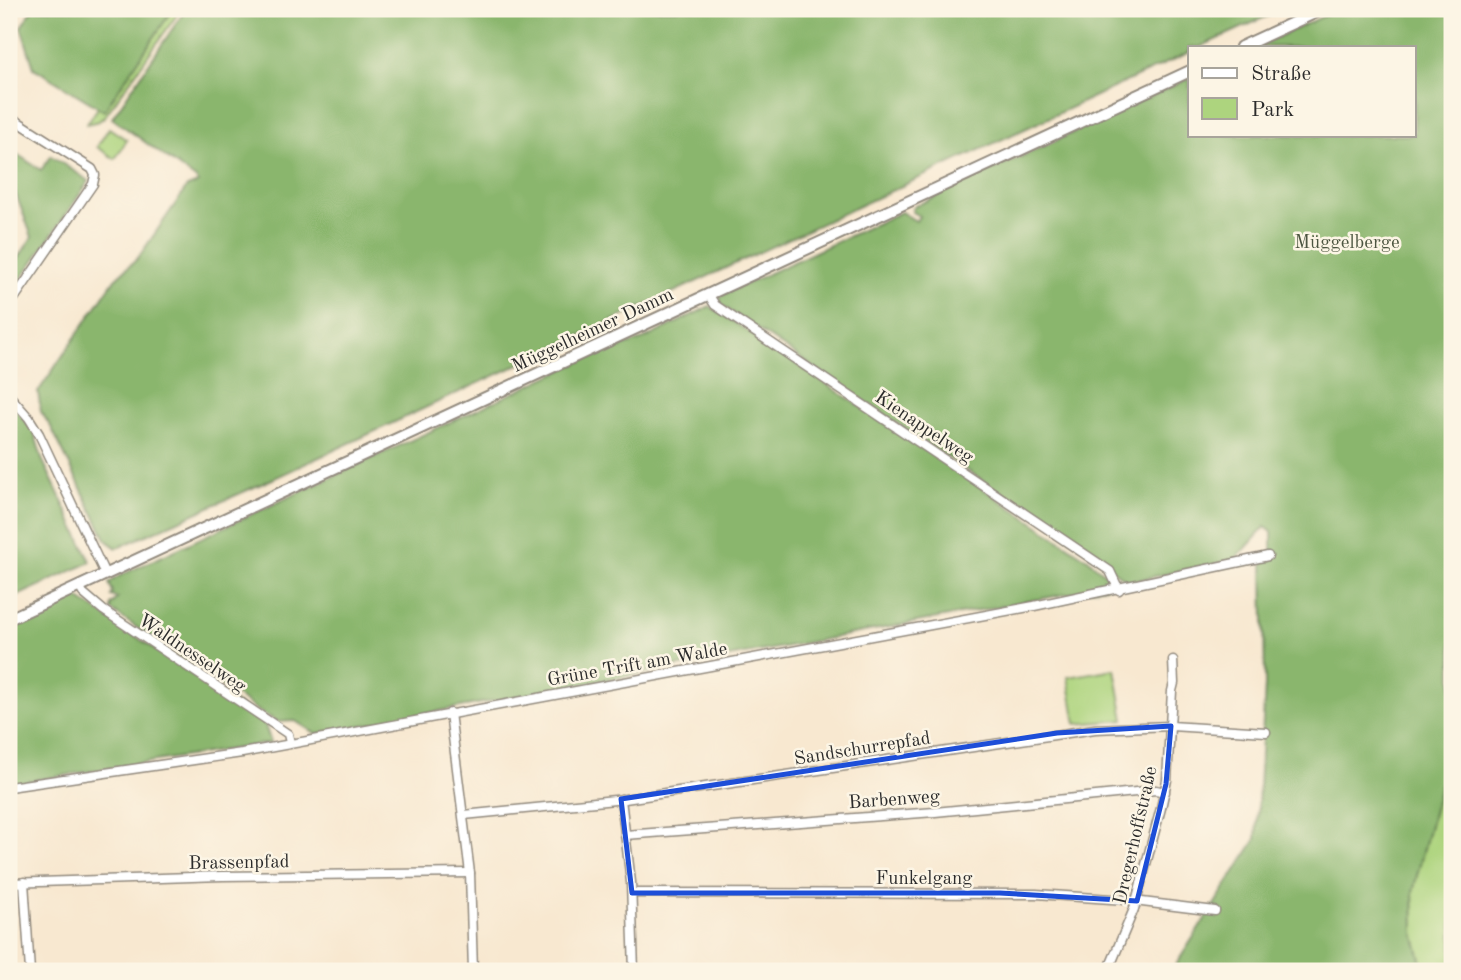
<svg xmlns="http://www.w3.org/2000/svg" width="1461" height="980" font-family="'Old Standard TT',serif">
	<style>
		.green { fill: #add47e; stroke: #6c8054; stroke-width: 2 }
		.forest { fill: #8ab66d; stroke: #5a704c; stroke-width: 2 }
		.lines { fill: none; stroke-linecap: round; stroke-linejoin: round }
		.street-casing { stroke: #928a7e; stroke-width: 11 }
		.secondary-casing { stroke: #928a7e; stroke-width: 14 }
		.street { stroke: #fff; stroke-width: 8 }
		.secondary { stroke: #fff; stroke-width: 10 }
		.marked { fill: none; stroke: #1d4ed8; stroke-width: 5; stroke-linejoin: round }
		.labels { text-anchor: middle; stroke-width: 5; stroke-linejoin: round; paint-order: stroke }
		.park-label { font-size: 19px; fill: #4c5540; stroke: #fcf5e5 }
		.street-label { font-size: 19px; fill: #2b2b2b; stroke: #fcf5e5 }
	</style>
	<rect width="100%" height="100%" fill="#fcf5e5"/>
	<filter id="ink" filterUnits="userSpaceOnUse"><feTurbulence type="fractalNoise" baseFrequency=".0143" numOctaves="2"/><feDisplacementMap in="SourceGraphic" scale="14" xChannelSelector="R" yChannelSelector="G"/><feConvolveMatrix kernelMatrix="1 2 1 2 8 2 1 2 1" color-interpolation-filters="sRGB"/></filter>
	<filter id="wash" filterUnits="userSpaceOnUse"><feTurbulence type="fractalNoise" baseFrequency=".00686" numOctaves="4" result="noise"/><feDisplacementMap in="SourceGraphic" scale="28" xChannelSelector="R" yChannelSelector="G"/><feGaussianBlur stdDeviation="1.57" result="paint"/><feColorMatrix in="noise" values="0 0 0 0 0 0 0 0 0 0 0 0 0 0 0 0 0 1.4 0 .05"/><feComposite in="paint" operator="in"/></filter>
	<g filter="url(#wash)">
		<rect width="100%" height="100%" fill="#f8e8d0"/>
		<!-- green -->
		<g class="green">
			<path d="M 165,9 L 181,9 L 105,116 L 99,121 L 87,124 Z"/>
			<path d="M 109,128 L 127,140 L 115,159 L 97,147 Z"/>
			<path d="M 1115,669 L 1124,720 L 1076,724 L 1068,677 Z"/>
			<path d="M 1452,739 L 1452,971 L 1424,971 L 1414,933 L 1413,891 Z"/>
		</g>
		<!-- forest -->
		<g class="forest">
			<path d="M 33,9 L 173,9 L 104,111 L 34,68 L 21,27 Z"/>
			<path d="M 186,9 L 1283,9 L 1200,47 L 1190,47 L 1190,52 L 268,481 L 117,548 L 107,541 L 51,427 L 41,412 L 38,392 L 115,279 L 138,258 L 187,187 L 198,183 L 197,180 L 112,118 Z"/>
			<path d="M 1339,9 L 1452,9 L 1452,739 L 1413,891 L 1414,933 L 1424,971 L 1172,971 L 1256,839 L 1265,685 L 1263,562 L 1272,560 L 1272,532 L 1265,527 L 1236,559 L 1129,582 L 1063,533 L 1056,524 L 1039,513 L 1032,514 L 727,309 L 721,304 L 720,296 L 901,212 L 916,221 L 919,216 L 912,212 L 913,207 L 1190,78 L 1190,135 L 1414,135 L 1414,47 L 1256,47 Z"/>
			<path d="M 9,149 L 41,170 L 51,156 L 89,181 L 9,296 L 9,273 L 32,237 L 9,176 Z"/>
			<path d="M 710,306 L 1088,559 L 1110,578 L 1110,586 L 316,734 L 295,721 L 279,722 L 263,714 L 111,610 L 111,605 L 118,598 L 111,596 L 113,592 L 109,583 L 119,576 L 588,358 L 644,339 Z"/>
			<path d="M 9,402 L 34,431 L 42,459 L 91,562 L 9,600 Z"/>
			<path d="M 75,596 L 264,722 L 271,743 L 9,784 L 9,627 Z"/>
		</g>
	</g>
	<g filter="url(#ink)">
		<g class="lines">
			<!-- street casing -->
			<g class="street-casing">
				<g id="street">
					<path d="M 9,116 L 92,169 L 95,175 L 93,184 L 9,306"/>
					<path d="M 708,294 L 715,305 L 737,320 L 1110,571 L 1119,590"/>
					<path d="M 9,395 L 29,418 L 39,434 L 105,574"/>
					<path d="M 79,586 L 83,593 L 103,610 L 288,734 L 290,743"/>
					<path d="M 450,713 L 470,873 L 473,971"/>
					<path d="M 9,787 L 242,753 L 1034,606 L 1268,556"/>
					<path d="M 621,799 L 631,882 L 634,971"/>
					<path d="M 464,815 L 625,799 L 1095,729 L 1171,726 L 1266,732"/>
					<path d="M 625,835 L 935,812 L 1156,790 L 1165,792"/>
					<path d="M 24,882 L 30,971"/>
					<path d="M 9,883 L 222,876 L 470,873"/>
					<path d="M 632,893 L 1036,894 L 1126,900 L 1215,911"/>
					<path d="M 1108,971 L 1134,909 L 1161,808 L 1167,780 L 1172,691 L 1174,683 L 1173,660"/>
				</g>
			</g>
			<!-- secondary casing -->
			<g class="secondary-casing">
				<g id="secondary">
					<path d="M 1241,47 L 1323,9"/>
					<path d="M 9,619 L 1190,71"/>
				</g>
			</g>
			<!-- street -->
			<use href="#street" class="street"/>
			<!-- secondary -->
			<use href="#secondary" class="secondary"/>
		</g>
	</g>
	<!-- marked area -->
	<path class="marked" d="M 1171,726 L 1166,784 L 1137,901 L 1000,893 L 632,893 L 621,799 L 1057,733 Z"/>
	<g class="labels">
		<!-- park labels -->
		<g class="park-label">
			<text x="1347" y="248">Müggelberge</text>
		</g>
		<!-- street labels -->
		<g class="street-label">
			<text transform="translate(592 329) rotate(-25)" y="7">Müggelheimer Damm</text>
			<text transform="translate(925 426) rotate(34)" y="7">Kienappelweg</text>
			<text transform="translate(193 652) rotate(34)" y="7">Waldnesselweg</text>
			<text transform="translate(637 663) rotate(-10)" y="7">Grüne Trift am Walde</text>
			<text transform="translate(862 747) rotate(-9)" y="7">Sandschurrepfad</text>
			<text transform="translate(894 798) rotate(-4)" y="7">Barbenweg</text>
			<text transform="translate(1134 835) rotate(-77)" y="7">Dregerhoffstraße</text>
			<text transform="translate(239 861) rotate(-1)" y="7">Brassenpfad</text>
			<text x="924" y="884">Funkelgang</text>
		</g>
	</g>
	<!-- margin -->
	<rect width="1461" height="980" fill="none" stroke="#fcf5e5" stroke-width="35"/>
	<!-- legend -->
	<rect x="1188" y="46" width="228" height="91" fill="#fcf5e5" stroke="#a8a49b" stroke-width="2"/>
	<rect x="1202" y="68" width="35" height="10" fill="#ffffff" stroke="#a8a49b" stroke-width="2"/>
	<text x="1251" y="80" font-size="21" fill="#2b2b2b">Straße</text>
	<rect x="1202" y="98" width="35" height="21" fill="#add47e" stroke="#a8a49b" stroke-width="2"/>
	<text x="1251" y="116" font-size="21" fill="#2b2b2b">Park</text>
</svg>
